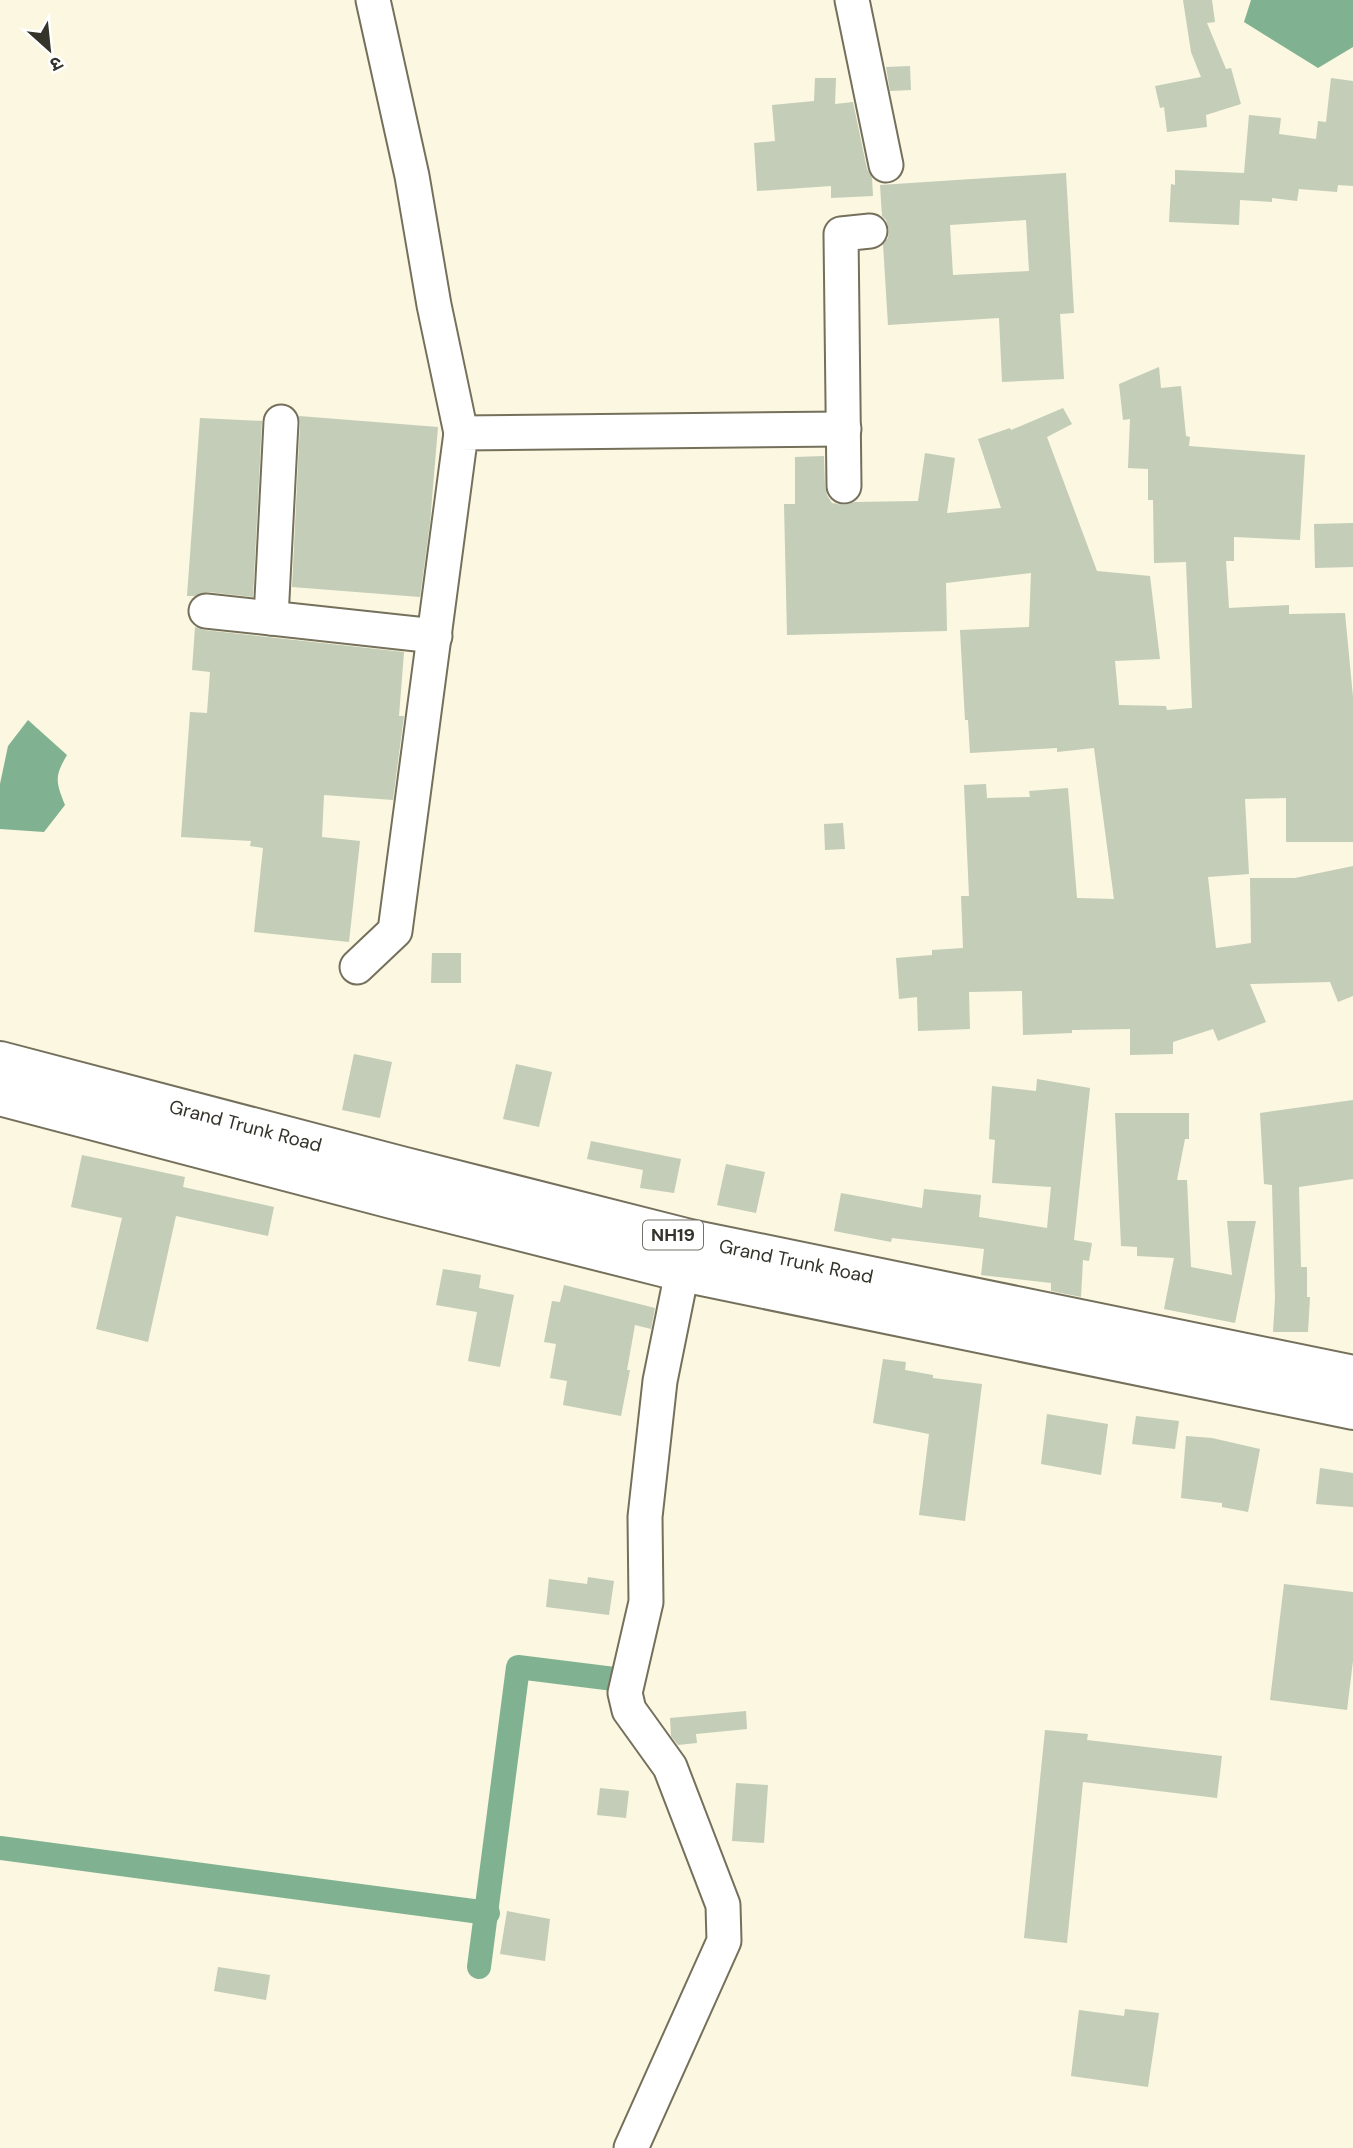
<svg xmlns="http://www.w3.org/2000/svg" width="1353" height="2148" font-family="'DM Sans','Noto Sans Devanagari',sans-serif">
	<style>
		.water { fill: #80b292 }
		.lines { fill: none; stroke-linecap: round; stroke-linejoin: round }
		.canal { stroke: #80b292; stroke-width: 24 }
		.building { fill: #c3cdb8; fill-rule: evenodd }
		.minor-casing { stroke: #74705c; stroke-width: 37 }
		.highway-casing { stroke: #74705c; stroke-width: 42 }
		.minor { stroke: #fff; stroke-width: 33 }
		.highway { stroke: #fff; stroke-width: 38 }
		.labels { text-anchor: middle; stroke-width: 6; stroke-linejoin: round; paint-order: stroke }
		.shield { fill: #fff; stroke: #72716b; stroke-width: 2 }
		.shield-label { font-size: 18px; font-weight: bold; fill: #35342b }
		.street-label { font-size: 19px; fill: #35342b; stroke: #fff }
	</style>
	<rect width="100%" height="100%" fill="#fbf7e0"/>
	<!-- water -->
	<g class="water">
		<path d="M 1251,0 L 1353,0 L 1353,47 L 1318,68 L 1244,22 Z"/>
		<path d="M 28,720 L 67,755 C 54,777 56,782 65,805 L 44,832 L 0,829 L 0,784 L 8,746 Z"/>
	</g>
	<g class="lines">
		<!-- canal -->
		<g class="canal">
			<path d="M 0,1848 L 488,1913"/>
			<path d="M 479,1967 L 518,1667 L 614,1679"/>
		</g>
	</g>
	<!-- building -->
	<g class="building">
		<path d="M 1183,0 L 1212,0 L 1215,22 L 1207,23 L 1226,69 L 1231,68 L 1241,104 L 1206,115 L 1207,127 L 1167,132 L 1164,107 L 1160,108 L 1155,86 L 1201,77 L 1191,52 Z"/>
		<path d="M 910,66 L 911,90 L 890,91 L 886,67 Z"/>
		<path d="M 815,78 L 836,78 L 835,104 L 853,102 L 867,169 L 872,178 L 873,196 L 831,198 L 831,186 L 757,191 L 754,143 L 775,141 L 772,105 L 814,101 Z"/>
		<path d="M 1331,78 L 1353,81 L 1353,186 L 1338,185 L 1337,192 L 1299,189 L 1297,201 L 1272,198 L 1272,202 L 1240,200 L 1239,225 L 1169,222 L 1171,184 L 1175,185 L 1175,170 L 1244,173 L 1249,115 L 1281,118 L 1279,134 L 1316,139 L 1318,121 L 1326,122 Z"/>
		<path d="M 1066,173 L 1074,313 L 1060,314 L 1064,379 L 1002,382 L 999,318 L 888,325 L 883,244 L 888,238 L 889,230 L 886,220 L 882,216 L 880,185 ZM 1026,220 L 1029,271 L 953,275 L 950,225 Z"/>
		<path d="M 1159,367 L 1161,388 L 1181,386 L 1186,436 L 1190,437 L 1189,446 L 1305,455 L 1300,540 L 1234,537 L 1234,561 L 1226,561 L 1229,608 L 1289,605 L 1289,614 L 1345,613 L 1353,697 L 1353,842 L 1286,842 L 1286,798 L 1245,799 L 1249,874 L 1208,877 L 1216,948 L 1251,943 L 1250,878 L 1295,878 L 1353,866 L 1353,996 L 1338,1002 L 1330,982 L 1250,984 L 1266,1022 L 1218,1041 L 1213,1029 L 1173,1042 L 1173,1054 L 1130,1055 L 1130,1029 L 1072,1030 L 1072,1033 L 1023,1035 L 1022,991 L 969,992 L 970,1029 L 918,1031 L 917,997 L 899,999 L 896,958 L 932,955 L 932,950 L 963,948 L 961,896 L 969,896 L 964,785 L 986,784 L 987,798 L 1030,797 L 1029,791 L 1068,788 L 1077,898 L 1114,899 L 1094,748 L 1057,752 L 1057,748 L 970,753 L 968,720 L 965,720 L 960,630 L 1029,627 L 1031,573 L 946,583 L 947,631 L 787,635 L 784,504 L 795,504 L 795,457 L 824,456 L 825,486 L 827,495 L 832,503 L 844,505 L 854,502 L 918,501 L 925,453 L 955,458 L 947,513 L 1001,508 L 978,439 L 1010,428 L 1011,430 L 1063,408 L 1072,424 L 1047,437 L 1097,571 L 1150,576 L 1160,659 L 1115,661 L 1119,705 L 1166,706 L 1167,710 L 1192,708 L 1186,562 L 1154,563 L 1153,500 L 1148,500 L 1148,469 L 1128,468 L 1130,419 L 1123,420 L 1119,384 Z"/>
		<path d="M 299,416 L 438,427 L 430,523 L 420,597 L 292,587 L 300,423 Z"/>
		<path d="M 200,418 L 262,421 L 253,597 L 208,592 L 194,596 L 187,596 Z"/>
		<path d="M 1353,523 L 1353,567 L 1315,568 L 1314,524 Z"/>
		<path d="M 195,627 L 204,630 L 404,652 L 399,716 L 404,716 L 393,800 L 324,795 L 322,837 L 360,841 L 349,942 L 254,932 L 263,848 L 250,846 L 251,841 L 181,837 L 190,712 L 207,713 L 210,672 L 192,670 Z"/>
		<path d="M 843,823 L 845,849 L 825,850 L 824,824 Z"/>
		<path d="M 432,953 L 461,953 L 461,983 L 431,983 Z"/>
		<path d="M 354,1054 L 392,1062 L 380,1118 L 342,1110 Z"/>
		<path d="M 516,1064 L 552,1072 L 539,1127 L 503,1119 Z"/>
		<path d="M 1037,1079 L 1090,1088 L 1074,1240 L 1092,1243 L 1089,1261 L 1083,1260 L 1081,1297 L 1051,1291 L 1051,1283 L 981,1275 L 984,1249 L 892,1238 L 891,1242 L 834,1231 L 841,1193 L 922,1208 L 924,1189 L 981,1195 L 979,1217 L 1047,1228 L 1051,1187 L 992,1183 L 995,1140 L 989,1139 L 992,1086 L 1036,1091 Z"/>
		<path d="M 1353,1100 L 1353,1179 L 1299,1187 L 1301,1267 L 1307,1267 L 1307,1297 L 1310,1297 L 1308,1332 L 1273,1332 L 1275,1299 L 1272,1185 L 1264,1184 L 1260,1113 Z"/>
		<path d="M 1115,1113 L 1189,1113 L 1189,1139 L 1185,1139 L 1177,1180 L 1187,1180 L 1191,1267 L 1232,1275 L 1227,1221 L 1256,1221 L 1235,1323 L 1164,1309 L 1174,1258 L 1137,1256 L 1137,1247 L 1121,1246 Z"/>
		<path d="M 591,1141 L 681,1159 L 674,1193 L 640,1188 L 643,1170 L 587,1159 Z"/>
		<path d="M 82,1155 L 185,1177 L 183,1187 L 274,1207 L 268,1236 L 176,1216 L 148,1342 L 96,1329 L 122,1218 L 71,1207 Z"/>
		<path d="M 726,1164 L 765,1172 L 756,1213 L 717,1205 Z"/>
		<path d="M 443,1269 L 481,1275 L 479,1288 L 514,1295 L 500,1367 L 468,1361 L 477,1312 L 436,1305 Z"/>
		<path d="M 564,1285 L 655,1308 L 651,1329 L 635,1325 L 627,1370 L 630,1370 L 621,1416 L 563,1405 L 567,1381 L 550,1378 L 556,1344 L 544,1342 L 552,1301 L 560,1302 Z"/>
		<path d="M 883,1359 L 906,1362 L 905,1370 L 933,1375 L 933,1378 L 982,1384 L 965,1521 L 919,1515 L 929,1434 L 873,1423 Z"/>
		<path d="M 1047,1414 L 1108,1424 L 1101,1475 L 1041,1464 Z"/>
		<path d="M 1136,1416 L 1179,1421 L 1175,1449 L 1132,1444 Z"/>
		<path d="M 1186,1436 L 1212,1438 L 1260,1449 L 1248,1512 L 1222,1507 L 1222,1503 L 1181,1498 Z"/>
		<path d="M 1320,1468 L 1353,1473 L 1353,1507 L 1316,1504 Z"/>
		<path d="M 588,1577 L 614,1581 L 609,1615 L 546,1607 L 549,1579 L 587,1584 Z"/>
		<path d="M 1284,1584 L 1353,1592 L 1353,1661 L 1347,1710 L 1270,1700 Z"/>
		<path d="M 746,1711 L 747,1729 L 696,1734 L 697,1743 L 678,1745 L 671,1736 L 670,1718 Z"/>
		<path d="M 1045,1730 L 1088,1734 L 1087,1740 L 1222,1756 L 1217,1798 L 1083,1782 L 1067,1943 L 1024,1938 Z"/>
		<path d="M 736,1783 L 768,1785 L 764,1843 L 732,1841 Z"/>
		<path d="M 600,1788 L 629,1791 L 626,1818 L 597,1815 Z"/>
		<path d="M 507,1911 L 550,1919 L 545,1961 L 500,1954 Z"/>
		<path d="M 218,1967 L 270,1975 L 266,2000 L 214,1991 Z"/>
		<path d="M 1125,2009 L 1159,2013 L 1148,2087 L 1071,2076 L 1079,2010 L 1124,2016 Z"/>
	</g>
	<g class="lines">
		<!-- minor casing -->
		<g class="minor-casing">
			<g id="minor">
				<path d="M 373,0 L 412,176 L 434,305 L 461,433"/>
				<path d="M 852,0 L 886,165"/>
				<path d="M 844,486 L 841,234 L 870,231"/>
				<path d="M 206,611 L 435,636"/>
				<path d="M 271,618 L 281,422"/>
				<path d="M 357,967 L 395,931 L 461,433 L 844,429"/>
				<path d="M 631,2148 L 724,1941 L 723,1905 L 670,1767 L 629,1710 L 625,1693 L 646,1602 L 645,1517 L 660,1381 L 682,1272"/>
			</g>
		</g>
		<!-- highway casing -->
		<g class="highway-casing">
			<g id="highway">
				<path id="s1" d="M 0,1061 L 401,1166 L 690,1239 L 1353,1375"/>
				<path d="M 0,1096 L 392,1199 L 682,1272 L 1353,1410"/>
			</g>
		</g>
		<!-- minor -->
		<use href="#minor" class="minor"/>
		<!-- highway -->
		<use href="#highway" class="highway"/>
	</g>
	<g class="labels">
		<!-- shield labels -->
		<rect class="shield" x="643" y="1220.5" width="60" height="29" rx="5"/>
		<g class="shield-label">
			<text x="673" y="1241">NH19</text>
		</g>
		<!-- street labels -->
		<g class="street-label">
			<text dy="7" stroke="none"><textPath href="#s1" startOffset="254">Grand Trunk Road</textPath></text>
			<text dy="7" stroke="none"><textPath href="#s1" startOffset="821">Grand Trunk Road</textPath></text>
		</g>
	</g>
	<!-- north arrow -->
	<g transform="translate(49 49) rotate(153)" stroke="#ffffff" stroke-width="5" paint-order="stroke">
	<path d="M0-5L12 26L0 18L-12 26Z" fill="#35342b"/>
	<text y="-10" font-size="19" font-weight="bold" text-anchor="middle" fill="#35342b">उ</text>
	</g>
</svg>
